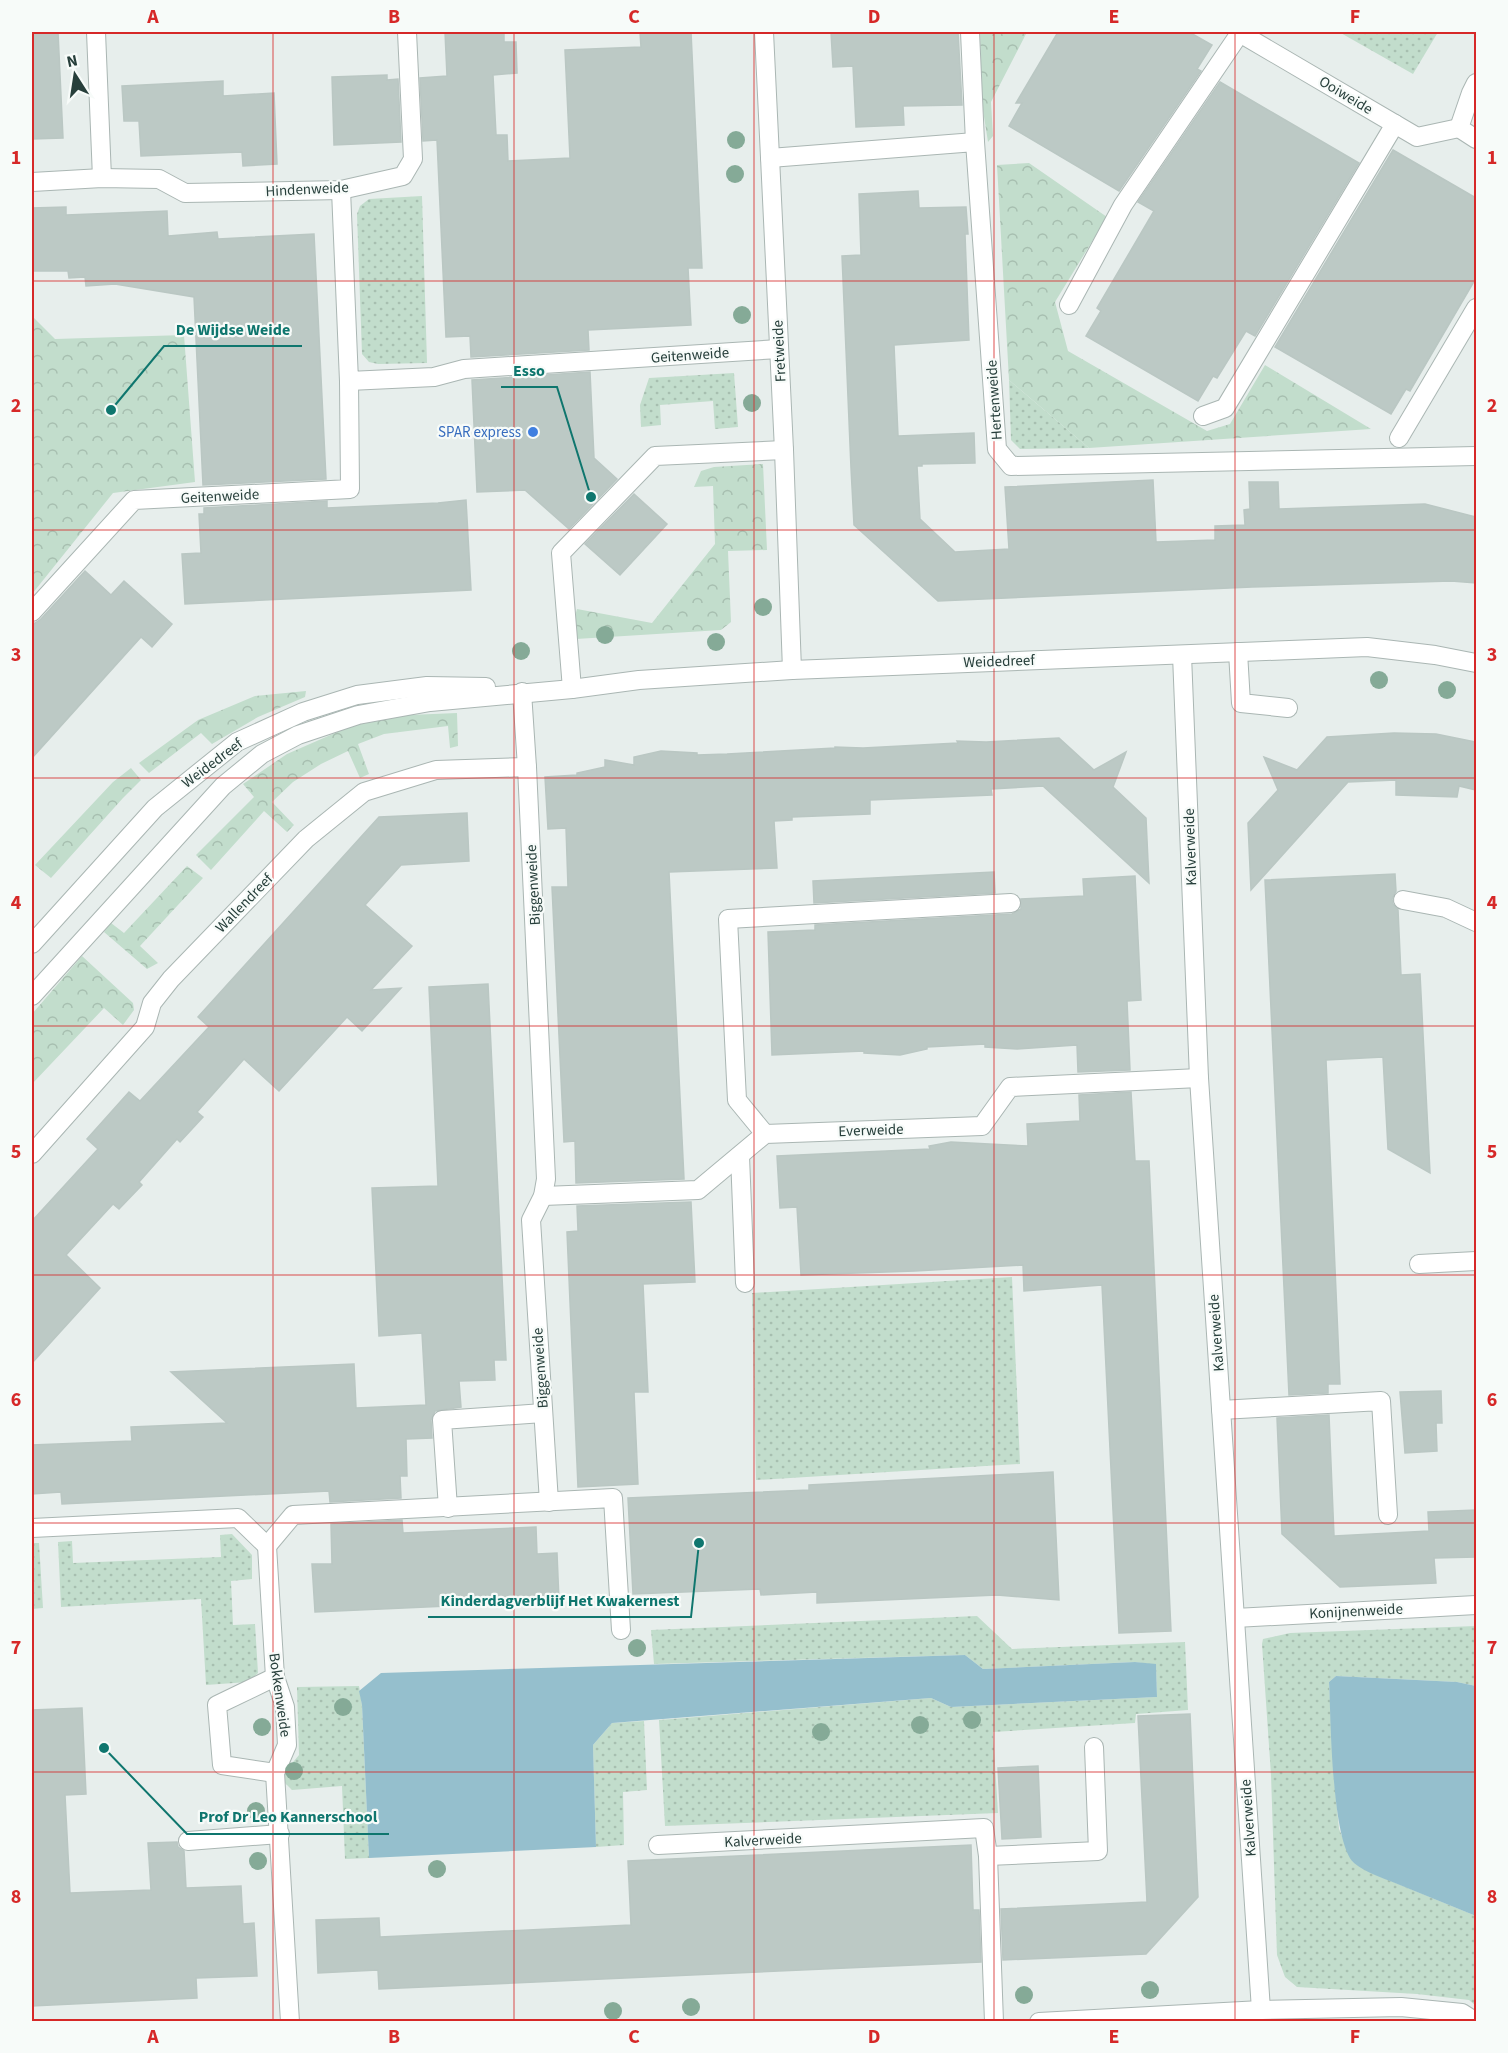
<svg xmlns="http://www.w3.org/2000/svg" width="1508" height="2053" font-family="'Source Sans 3',sans-serif">
	<style>
		.grass { fill: url(#grass-dots) }
		.forest { fill: url(#forest-crowns) }
		.water { fill: #95bfcd }
		.building { fill: #bcc9c5; stroke: #bac7c3; stroke-width: 1.5 }
		.lines { fill: none; stroke-linecap: round; stroke-linejoin: round }
		.minor-casing { stroke: #aab6b3; stroke-width: 20 }
		.minor { stroke: #fff; stroke-width: 18 }
		.tree { fill: #85aa97 }
		.grid { fill: none; stroke: #d62828; stroke-width: 1.5; stroke-opacity: 0.55 }
		.shop-dot { fill: #3f7fe0; stroke: #f7fbf9; stroke-width: 2 }
		.labels { text-anchor: middle; stroke-width: 4.5; stroke-linejoin: round; paint-order: stroke }
		.street-label { font-size: 15px; fill: #273f3b; stroke: #f7fbf9 }
		.shop-label { font-size: 15px; fill: #366cbe; stroke: #f7fbf9; text-anchor: end }
		.leader { fill: none; stroke: #0f766e; stroke-width: 2 }
		.callout-dot { fill: #0f766e; stroke: #f7fbf9; stroke-width: 2 }
		.callout-label { font-size: 16px; text-anchor: middle; font-weight: bold; fill: #0f766e; stroke: #f7fbf9; stroke-width: 4.5; stroke-linejoin: round; paint-order: stroke }
		.neatline { fill: none; stroke: #d62828; stroke-width: 2 }
		.grid-label { font-size: 20px; text-anchor: middle; font-weight: bold; fill: #d62828 }
	</style>
	<defs>
		<pattern id="grass-dots" width="8" height="8" patternUnits="userSpaceOnUse" patternTransform="scale(1.5)"><rect width="8" height="8" fill="#c2ddcc"/><path d="M2 2h.1M6 6h.1" fill="none" stroke="#a7bfb0" stroke-width="1.8" stroke-linecap="round"/></pattern>
		<pattern id="forest-crowns" width="20" height="18" patternUnits="userSpaceOnUse" patternTransform="scale(1.5)"><rect width="20" height="18" fill="#c2ddcc"/><path d="M2 6a3 3 0 1 1 6 0M12 15a3 3 0 1 1 6 0" fill="none" stroke="#a7bfb0"/></pattern>
	</defs>
	<rect width="100%" height="100%" fill="#e7eeec"/>
	<!-- grass -->
	<g class="grass">
		<path d="M 1339,32 L 1438,32 L 1413,74 Z"/>
		<path d="M 422,196 L 427,363 L 378,364 L 369,362 L 362,354 L 357,214 L 360,206 L 369,199 Z"/>
		<path d="M 734,373 L 738,427 L 715,429 L 713,401 L 660,405 L 661,425 L 641,427 L 640,405 L 649,378 Z"/>
		<path d="M 1009,380 L 1089,448 L 1020,449 L 1011,440 Z"/>
		<path d="M 1012,1277 L 1020,1464 L 756,1480 L 752,1293 Z"/>
		<path d="M 232,1534 L 252,1555 L 252,1579 L 231,1581 L 233,1625 L 255,1624 L 258,1673 L 248,1682 L 206,1685 L 201,1599 L 61,1607 L 58,1542 L 72,1541 L 73,1563 L 221,1557 L 220,1535 Z"/>
		<path d="M 32,1543 L 39,1543 L 43,1608 L 32,1609 Z"/>
		<path d="M 977,1616 L 1012,1649 L 1185,1642 L 1188,1710 L 1136,1714 L 1135,1723 L 993,1732 L 998,1813 L 665,1826 L 659,1720 L 931,1698 L 951,1707 L 1157,1697 L 1156,1665 L 1135,1662 L 983,1669 L 965,1655 L 654,1664 L 651,1630 Z"/>
		<path d="M 1476,1626 L 1476,1686 L 1457,1682 L 1336,1676 L 1329,1682 L 1334,1777 L 1339,1829 L 1353,1862 L 1374,1874 L 1476,1916 L 1476,2006 L 1469,2000 L 1417,1994 L 1297,1987 L 1285,1977 L 1277,1955 L 1271,1775 L 1262,1644 L 1263,1639 L 1290,1633 Z"/>
		<path d="M 359,1686 L 362,1705 L 369,1858 L 345,1859 L 342,1786 L 292,1790 L 284,1782 L 283,1774 L 299,1755 L 297,1687 Z"/>
		<path d="M 644,1721 L 647,1790 L 623,1792 L 624,1845 L 596,1847 L 593,1745 L 612,1723 Z"/>
	</g>
	<!-- forest -->
	<g class="forest">
		<path d="M 980,32 L 1027,32 L 991,102 L 993,136 L 988,142 L 982,104 Z"/>
		<path d="M 1029,163 L 1107,217 L 1055,302 L 1068,351 L 1207,431 L 1230,424 L 1265,365 L 1371,429 L 1089,448 L 1009,380 L 997,165 Z"/>
		<path d="M 32,316 L 55,339 L 184,335 L 195,482 L 113,493 L 32,594 Z"/>
		<path d="M 763,464 L 767,550 L 728,551 L 731,622 L 721,630 L 576,639 L 574,620 L 577,609 L 652,623 L 715,544 L 713,486 L 694,487 L 701,471 L 714,467 Z"/>
		<path d="M 306,691 L 305,697 L 258,717 L 212,744 L 201,733 L 149,773 L 139,763 L 198,720 L 255,696 Z"/>
		<path d="M 457,713 L 458,746 L 450,748 L 448,726 L 384,734 L 358,744 L 369,774 L 360,778 L 348,751 L 321,764 L 293,782 L 272,802 L 294,825 L 287,832 L 264,811 L 211,870 L 196,855 L 254,797 L 243,784 L 287,754 L 351,726 L 409,715 Z"/>
		<path d="M 131,768 L 141,780 L 123,798 L 51,878 L 35,865 L 113,782 Z"/>
		<path d="M 187,866 L 203,878 L 140,946 L 158,963 L 147,969 L 104,932 L 111,923 L 124,933 Z"/>
		<path d="M 82,956 L 133,1003 L 134,1010 L 123,1025 L 104,1008 L 32,1084 L 32,1014 Z"/>
	</g>
	<!-- water -->
	<g class="water">
		<path d="M 965,1655 L 983,1669 L 1135,1662 L 1156,1664 L 1157,1697 L 951,1707 L 931,1698 L 612,1723 L 593,1745 L 596,1847 L 369,1858 L 362,1705 L 359,1691 L 381,1673 Z"/>
		<path d="M 1336,1676 L 1457,1682 L 1476,1686 L 1476,1916 C 1449,1905 1422,1894 1395,1883 C 1382,1878 1365,1872 1354,1863 C 1331,1842 1331,1716 1329,1682 Z"/>
	</g>
	<!-- building -->
	<g class="building">
		<path d="M 32,32 L 58,32 L 63,138 L 32,139 Z"/>
		<path d="M 445,32 L 504,32 L 504,42 L 516,42 L 517,73 L 493,75 L 496,135 L 507,135 L 508,161 L 570,158 L 565,50 L 641,47 L 640,32 L 691,32 L 702,268 L 688,268 L 691,325 L 588,330 L 589,350 L 471,357 L 470,336 L 446,337 L 437,140 L 423,141 L 420,78 L 447,76 Z"/>
		<path d="M 831,32 L 958,32 L 962,105 L 903,106 L 904,125 L 856,127 L 853,66 L 833,67 Z"/>
		<path d="M 1058,32 L 1189,32 L 1212,45 L 1197,69 L 1201,71 L 1119,191 L 1009,126 L 1022,103 L 1016,103 Z"/>
		<path d="M 387,75 L 387,80 L 398,79 L 401,142 L 334,145 L 332,77 Z"/>
		<path d="M 223,81 L 223,96 L 274,93 L 277,164 L 243,166 L 242,152 L 141,156 L 139,121 L 124,121 L 122,86 Z"/>
		<path d="M 1220,82 L 1359,163 L 1255,336 L 1246,331 L 1217,378 L 1213,376 L 1198,401 L 1086,336 L 1101,311 L 1097,308 L 1154,211 L 1138,202 Z"/>
		<path d="M 1393,150 L 1476,198 L 1476,278 L 1410,391 L 1406,389 L 1391,414 L 1275,347 Z"/>
		<path d="M 918,191 L 919,208 L 966,207 L 968,234 L 965,234 L 969,340 L 894,345 L 898,436 L 974,433 L 975,463 L 922,464 L 922,466 L 917,466 L 920,519 L 955,552 L 1009,549 L 1005,487 L 1153,480 L 1156,542 L 1215,540 L 1215,526 L 1245,525 L 1244,510 L 1250,509 L 1249,482 L 1278,482 L 1279,509 L 1425,504 L 1476,517 L 1476,583 L 1451,581 L 1252,587 L 938,601 L 854,525 L 851,468 L 842,256 L 861,255 L 859,194 Z"/>
		<path d="M 66,207 L 66,215 L 167,211 L 168,236 L 217,232 L 218,239 L 314,234 L 326,479 L 203,485 L 194,297 L 115,284 L 86,286 L 85,277 L 69,278 L 68,271 L 32,271 L 32,208 Z"/>
		<path d="M 590,372 L 594,458 L 617,479 L 569,529 L 525,490 L 477,492 L 472,380 Z"/>
		<path d="M 634,494 L 667,524 L 620,575 L 585,544 Z"/>
		<path d="M 466,500 L 471,590 L 185,604 L 182,554 L 201,553 L 199,514 L 204,514 L 204,508 L 327,501 L 327,508 L 438,503 Z"/>
		<path d="M 85,571 L 111,595 L 124,581 L 172,624 L 152,647 L 141,637 L 32,758 L 32,625 L 40,620 Z"/>
		<path d="M 1394,733 L 1436,734 L 1476,742 L 1476,790 L 1459,786 L 1457,797 L 1396,795 L 1396,780 L 1348,782 L 1251,890 L 1248,823 L 1278,790 L 1264,757 L 1297,770 L 1327,737 Z"/>
		<path d="M 1059,738 L 1094,770 L 1126,752 L 1113,787 L 1146,818 L 1149,883 L 1043,786 L 991,789 L 992,795 L 870,800 L 870,814 L 792,817 L 792,820 L 774,821 L 777,868 L 669,872 L 684,1179 L 576,1183 L 575,1141 L 564,1142 L 552,887 L 568,887 L 566,828 L 548,829 L 545,777 L 577,775 L 577,773 L 605,767 L 605,760 L 634,765 L 634,757 L 661,751 L 697,753 L 697,755 L 727,754 L 835,748 L 835,747 L 863,748 L 958,743 L 957,741 L 986,742 Z"/>
		<path d="M 467,813 L 469,861 L 401,865 L 365,905 L 412,946 L 371,990 L 401,988 L 362,1031 L 347,1017 L 279,1091 L 244,1059 L 197,1112 L 203,1117 L 180,1142 L 177,1139 L 139,1182 L 142,1185 L 119,1209 L 113,1204 L 66,1255 L 100,1288 L 32,1363 L 32,1221 L 98,1149 L 87,1139 L 129,1092 L 140,1101 L 209,1027 L 198,1017 L 379,817 Z"/>
		<path d="M 994,872 L 995,893 L 814,903 L 813,881 Z"/>
		<path d="M 1395,874 L 1396,891 L 1392,899 L 1393,904 L 1398,910 L 1401,975 L 1420,974 L 1430,1173 L 1388,1149 L 1383,1057 L 1326,1060 L 1340,1384 L 1328,1384 L 1328,1393 L 1289,1395 L 1265,880 Z"/>
		<path d="M 1135,876 L 1141,1000 L 1127,1001 L 1130,1070 L 1078,1072 L 1077,1045 L 1017,1049 L 985,1047 L 985,1044 L 927,1047 L 927,1049 L 900,1055 L 864,1053 L 864,1051 L 772,1055 L 768,932 L 815,930 L 815,925 L 1012,914 L 1021,909 L 1021,899 L 1084,896 L 1083,879 Z"/>
		<path d="M 488,984 L 506,1360 L 494,1360 L 495,1380 L 459,1381 L 461,1407 L 435,1411 L 431,1420 L 432,1438 L 406,1439 L 407,1476 L 400,1476 L 401,1498 L 330,1502 L 329,1491 L 62,1504 L 61,1492 L 32,1494 L 32,1445 L 132,1441 L 131,1427 L 227,1423 L 171,1372 L 354,1364 L 356,1408 L 426,1405 L 422,1333 L 379,1336 L 372,1188 L 438,1186 L 429,987 Z"/>
		<path d="M 1131,1092 L 1135,1161 L 1149,1161 L 1171,1631 L 1119,1633 L 1102,1285 L 1024,1291 L 1023,1265 L 915,1271 L 801,1275 L 797,1207 L 780,1208 L 777,1156 L 930,1149 L 929,1146 L 951,1142 L 1028,1146 L 1027,1124 L 1080,1121 L 1079,1095 Z"/>
		<path d="M 691,1202 L 695,1282 L 643,1284 L 648,1392 L 634,1392 L 638,1484 L 578,1487 L 567,1232 L 578,1231 L 577,1206 Z"/>
		<path d="M 1441,1391 L 1442,1423 L 1436,1423 L 1437,1451 L 1405,1453 L 1400,1392 Z"/>
		<path d="M 1329,1415 L 1334,1536 L 1429,1531 L 1428,1512 L 1476,1510 L 1476,1557 L 1434,1558 L 1436,1583 L 1340,1587 L 1282,1534 L 1277,1418 Z"/>
		<path d="M 1053,1472 L 1059,1600 L 997,1595 L 817,1603 L 817,1592 L 761,1595 L 760,1589 L 633,1594 L 628,1498 L 809,1490 L 809,1485 Z"/>
		<path d="M 402,1520 L 403,1533 L 536,1527 L 537,1554 L 557,1553 L 559,1601 L 315,1612 L 312,1564 L 332,1564 L 331,1524 Z"/>
		<path d="M 82,1708 L 86,1794 L 65,1795 L 70,1893 L 151,1890 L 148,1843 L 177,1842 L 178,1847 L 184,1851 L 186,1888 L 241,1886 L 243,1924 L 254,1923 L 257,1976 L 196,1978 L 197,1998 L 32,2006 L 32,1710 Z"/>
		<path d="M 1190,1714 L 1198,1897 L 1146,1954 L 1003,1960 L 1001,1909 L 1147,1902 L 1138,1716 Z"/>
		<path d="M 1038,1766 L 1041,1837 L 1002,1839 L 998,1768 Z"/>
		<path d="M 971,1845 L 973,1910 L 979,1910 L 981,1962 L 379,1989 L 378,1970 L 318,1973 L 316,1920 L 379,1918 L 380,1937 L 631,1925 L 628,1861 Z"/>
	</g>
	<g class="lines">
		<!-- minor casing -->
		<g class="minor-casing">
			<g id="minor">
				<path d="M 96,32 L 102,178"/>
				<path d="M 764,32 L 784,450 L 792,670"/>
				<path d="M 970,32 L 975,142"/>
				<path d="M 1238,32 L 1417,137 L 1459,128"/>
				<path d="M 1476,83 L 1471,93 L 1459,128 L 1476,139"/>
				<path d="M 770,158 L 975,142 L 997,449 L 1011,466 L 1476,456"/>
				<path d="M 32,182 L 102,178 L 159,179 L 185,193 L 341,190 L 403,176 L 413,159 L 407,32"/>
				<path d="M 341,190 L 349,381 L 434,377 L 464,369 L 779,349"/>
				<path d="M 1069,305 L 1123,205 L 1240,33"/>
				<path d="M 1203,416 L 1225,408 L 1395,124"/>
				<path d="M 1399,438 L 1476,308"/>
				<path d="M 32,612 L 134,500 L 350,489 L 349,381"/>
				<path d="M 1238,652 L 1241,703 L 1288,708"/>
				<path d="M 1182,655 L 1199,1078 L 1261,2010"/>
				<path d="M 572,689 L 561,553 L 655,456 L 784,450"/>
				<path d="M 522,692 L 527,767 L 546,1179 L 543,1196 L 531,1220 L 549,1502"/>
				<path d="M 1403,900 L 1446,908 L 1476,922"/>
				<path d="M 32,944 L 155,808 L 237,742 L 303,712 L 357,695 L 427,686 L 486,687"/>
				<path d="M 32,996 L 223,786 L 262,754 L 298,735 L 358,715 L 430,702 L 572,689 L 639,680 L 792,670 L 1367,647 L 1435,655 L 1476,663"/>
				<path d="M 765,1134 L 737,1100 L 728,919 L 1011,903"/>
				<path d="M 32,1154 L 145,1027 L 152,1003 L 171,979 L 306,839 L 364,792 L 436,770 L 527,767"/>
				<path d="M 740,1156 L 745,1283"/>
				<path d="M 543,1196 L 698,1190 L 765,1134 L 982,1126 L 1010,1087 L 1199,1078"/>
				<path d="M 1419,1264 L 1476,1261"/>
				<path d="M 1221,1410 L 1381,1401 L 1388,1515"/>
				<path d="M 448,1508 L 442,1420 L 543,1413"/>
				<path d="M 32,1528 L 238,1518 L 267,1546"/>
				<path d="M 267,1546 L 293,1515 L 613,1498 L 621,1630"/>
				<path d="M 267,1546 L 275,1677 L 285,1707 L 287,1745 L 275,1773 L 290,2022"/>
				<path d="M 1235,1618 L 1476,1605"/>
				<path d="M 275,1773 L 222,1765 L 217,1705 L 275,1677"/>
				<path d="M 188,1841 L 280,1834"/>
				<path d="M 658,1845 L 984,1828 L 988,1856 L 994,2022"/>
				<path d="M 988,1856 L 1098,1851 L 1094,1747"/>
				<path d="M 1039,2022 L 1261,2010 L 1401,2007 L 1462,2013 L 1476,2022"/>
			</g>
		</g>
		<!-- minor -->
		<use href="#minor" class="minor"/>
	</g>
	<!-- trees -->
	<g class="tree">
		<circle cx="736" cy="140" r="9"/>
		<circle cx="735" cy="174" r="9"/>
		<circle cx="742" cy="315" r="9"/>
		<circle cx="752" cy="403" r="9"/>
		<circle cx="763" cy="607" r="9"/>
		<circle cx="605" cy="635" r="9"/>
		<circle cx="716" cy="642" r="9"/>
		<circle cx="521" cy="651" r="9"/>
		<circle cx="1379" cy="680" r="9"/>
		<circle cx="1447" cy="690" r="9"/>
		<circle cx="637" cy="1648" r="9"/>
		<circle cx="343" cy="1707" r="9"/>
		<circle cx="972" cy="1720" r="9"/>
		<circle cx="920" cy="1725" r="9"/>
		<circle cx="262" cy="1727" r="9"/>
		<circle cx="821" cy="1732" r="9"/>
		<circle cx="294" cy="1771" r="9"/>
		<circle cx="256" cy="1811" r="9"/>
		<circle cx="258" cy="1861" r="9"/>
		<circle cx="437" cy="1869" r="9"/>
		<circle cx="1150" cy="1990" r="9"/>
		<circle cx="1024" cy="1995" r="9"/>
		<circle cx="691" cy="2007" r="9"/>
		<circle cx="613" cy="2011" r="9"/>
	</g>
	<!-- grid -->
	<path class="grid" d="M 273,32 L 273,2022M 514,32 L 514,2022M 754,32 L 754,2022M 994,32 L 994,2022M 1235,32 L 1235,2022M 32,281 L 1476,281M 32,530 L 1476,530M 32,778 L 1476,778M 32,1026 L 1476,1026M 32,1275 L 1476,1275M 32,1523 L 1476,1523M 32,1772 L 1476,1772"/>
	<!-- markers -->
	<circle class="shop-dot" cx="533" cy="432" r="6"/>
	<g class="labels">
		<!-- street labels -->
		<g class="street-label">
			<text transform="translate(1346 95) rotate(31)" y="5">Ooiweide</text>
			<text transform="translate(307 189) rotate(-3)" y="5">Hindenweide</text>
			<text transform="translate(779 351) rotate(-93)" y="5">Fretweide</text>
			<text transform="translate(690 355) rotate(-4)" y="5">Geitenweide</text>
			<text transform="translate(994 400) rotate(-94)" y="5">Hertenweide</text>
			<text transform="translate(220 496) rotate(-3)" y="5">Geitenweide</text>
			<text transform="translate(999 661) rotate(-2)" y="5">Weidedreef</text>
			<text transform="translate(212 763) rotate(-37)" y="5">Weidedreef</text>
			<text transform="translate(1190 847) rotate(-92)" y="5">Kalverweide</text>
			<text transform="translate(533 885) rotate(-93)" y="5">Biggenweide</text>
			<text transform="translate(244 903) rotate(-46)" y="5">Wallendreef</text>
			<text transform="translate(871 1130) rotate(-2)" y="5">Everweide</text>
			<text transform="translate(1216 1333) rotate(-94)" y="5">Kalverweide</text>
			<text transform="translate(540 1368) rotate(-94)" y="5">Biggenweide</text>
			<text transform="translate(1356 1611) rotate(-3)" y="5">Konijnenweide</text>
			<text transform="translate(280 1695) rotate(82)" y="5">Bokkenweide</text>
			<text transform="translate(1248 1818) rotate(-94)" y="5">Kalverweide</text>
			<text transform="translate(763 1840) rotate(-3)" y="5">Kalverweide</text>
		</g>
		<!-- shop labels -->
		<g class="shop-label">
			<text x="521" y="437">SPAR express</text>
		</g>
	</g>
	<!-- callouts -->
	<path class="leader" d="M111 410L164 346H302M591 497L557 387H501M699 1543L691 1617H428M104 1748L187 1834H389"/>
	<g class="callout-dot">
		<circle cx="111" cy="410" r="6"/>
		<circle cx="591" cy="497" r="6"/>
		<circle cx="699" cy="1543" r="6"/>
		<circle cx="104" cy="1748" r="6"/>
	</g>
	<g class="callout-label">
		<text x="233" y="335">De Wijdse Weide</text>
		<text x="529" y="376">Esso</text>
		<text x="560" y="1606">Kinderdagverblijf Het Kwakernest</text>
		<text x="288" y="1822">Prof Dr Leo Kannerschool</text>
	</g>
	<!-- border -->
	<rect width="1508" height="2053" fill="none" stroke="#f7fbf9" stroke-width="66"/>
	<!-- north arrow -->
	<g transform="translate(75 75) rotate(348)" stroke="#f7fbf9" stroke-width="4.5" paint-order="stroke">
	<path d="M0-4.5L10 22L0 15L-10 22Z" fill="#273f3b"/>
	<text y="-9" font-size="16" font-weight="bold" text-anchor="middle" fill="#273f3b">N</text>
	</g>
	<rect x="33" y="33" width="1442" height="1987" class="neatline"/>
	<g class="grid-label">
		<text x="153" y="23">A</text>
		<text x="394" y="23">B</text>
		<text x="634" y="23">C</text>
		<text x="874" y="23">D</text>
		<text x="1114" y="23">E</text>
		<text x="1355" y="23">F</text>
		<text x="16" y="164">1</text>
		<text x="1492" y="164">1</text>
		<text x="16" y="412">2</text>
		<text x="1492" y="412">2</text>
		<text x="16" y="661">3</text>
		<text x="1492" y="661">3</text>
		<text x="16" y="909">4</text>
		<text x="1492" y="909">4</text>
		<text x="16" y="1158">5</text>
		<text x="1492" y="1158">5</text>
		<text x="16" y="1406">6</text>
		<text x="1492" y="1406">6</text>
		<text x="16" y="1654">7</text>
		<text x="1492" y="1654">7</text>
		<text x="16" y="1903">8</text>
		<text x="1492" y="1903">8</text>
		<text x="153" y="2043">A</text>
		<text x="394" y="2043">B</text>
		<text x="634" y="2043">C</text>
		<text x="874" y="2043">D</text>
		<text x="1114" y="2043">E</text>
		<text x="1355" y="2043">F</text>
	</g>
</svg>
